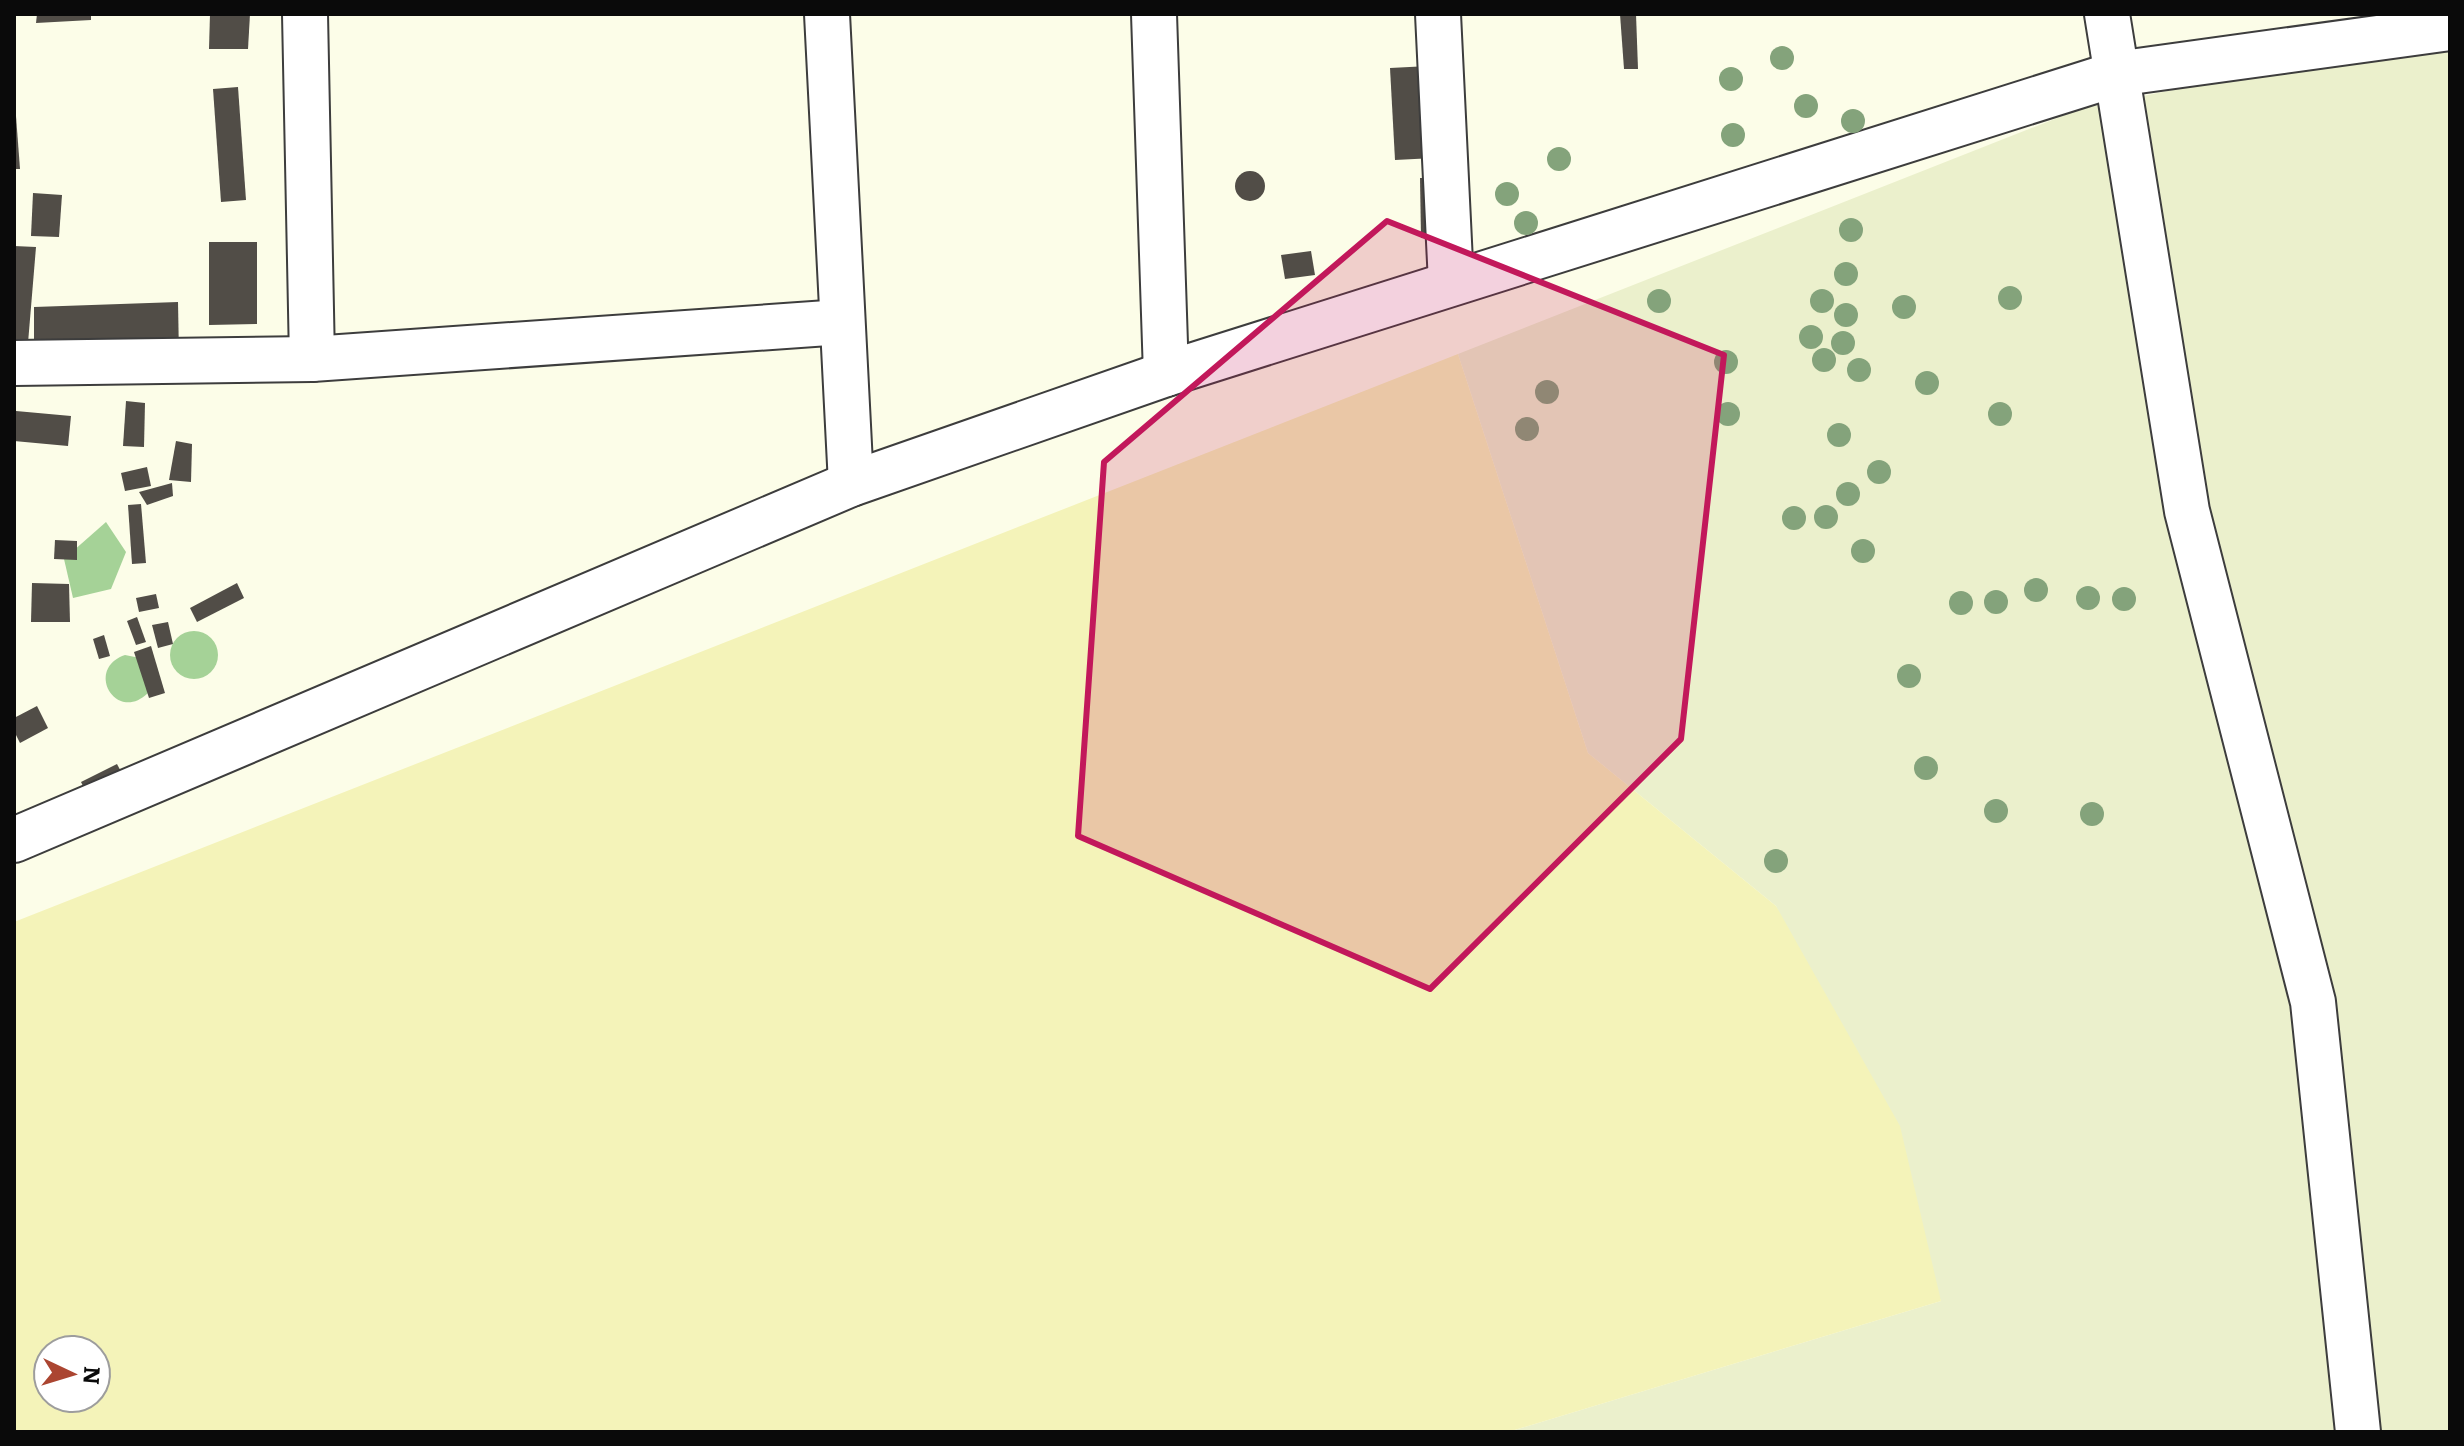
<svg xmlns="http://www.w3.org/2000/svg" width="2464" height="1446" font-family="Literata,serif">
	<style>
		.farmland { fill: #ebf0cc }
		.forest { fill: #a5d297 }
		.sand { fill: #f4f3b9; fill-rule: evenodd }
		.building { fill: #514d47 }
		.lines { fill: none; stroke-linecap: round; stroke-linejoin: round }
		.minor-casing { stroke: #3d3d3d; stroke-width: 48 }
		.minor { stroke: #fff; stroke-width: 44 }
		.tree { fill: #84a37b }
		.marked { fill: #c2185b; fill-opacity: 0.2; stroke: #c2185b; stroke-width: 6; stroke-linejoin: round }
	</style>
	<rect width="100%" height="100%" fill="#fcfde8"/>
	<!-- farmland -->
	<path class="farmland" d="M 2450,33 L 2450,1432 L 1508,1432 L 1941,1301 L 1776,906 L 1588,753 L 1458,354 L 2080,109 Z"/>
	<!-- forest -->
	<g class="forest">
		<path d="M 106,522 L 126,552 L 111,589 L 73,598 L 64,559 Z"/>
		<circle cx="194" cy="655" r="24"/>
		<path d="M 125,655 L 140,658 L 148,693 C 116,724 84,669 125,655 Z"/>
	</g>
	<!-- sand -->
	<path class="sand" d="M 1458,354 L 1588,753 L 1776,906 L 1900,1126 L 1941,1301 L 1508,1432 L 14,1432 L 14,922 ZM 48,1350 L 96,1350 L 96,1398 L 48,1398 Z"/>
	<!-- building -->
	<g class="building">
		<path d="M 37,14 L 91,14 L 91,20 L 36,23 Z"/>
		<path d="M 210,14 L 250,14 L 248,49 L 209,49 Z"/>
		<path d="M 1620,14 L 1636,14 L 1638,69 L 1624,69 Z"/>
		<path d="M 1429,66 L 1434,158 L 1395,160 L 1390,68 Z"/>
		<path d="M 238,87 L 246,200 L 221,202 L 213,89 Z"/>
		<path d="M 14,116 L 16,116 L 20,169 L 14,169 Z"/>
		<circle cx="1250" cy="186" r="15"/>
		<path d="M 1420,178 L 1439,178 L 1439,238 L 1421,238 Z"/>
		<path d="M 33,193 L 62,195 L 59,237 L 31,236 Z"/>
		<path d="M 209,242 L 257,242 L 257,324 L 209,325 Z"/>
		<path d="M 14,246 L 36,247 L 27,355 L 14,353 Z"/>
		<path d="M 1311,251 L 1315,275 L 1285,279 L 1281,255 Z"/>
		<path d="M 178,302 L 179,356 L 34,354 L 34,307 Z"/>
		<path d="M 126,401 L 145,403 L 144,447 L 123,446 Z"/>
		<path d="M 16,411 L 71,416 L 68,446 L 14,441 Z"/>
		<path d="M 176,441 L 192,444 L 191,482 L 169,480 Z"/>
		<path d="M 147,467 L 151,486 L 125,491 L 121,473 Z"/>
		<path d="M 172,483 L 173,496 L 147,505 L 139,492 Z"/>
		<path d="M 141,504 L 146,563 L 132,564 L 128,505 Z"/>
		<path d="M 55,540 L 77,541 L 77,560 L 54,559 Z"/>
		<path d="M 32,583 L 69,584 L 70,622 L 31,622 Z"/>
		<path d="M 237,583 L 244,598 L 197,622 L 190,608 Z"/>
		<path d="M 156,594 L 159,608 L 139,612 L 136,598 Z"/>
		<path d="M 137,617 L 146,642 L 136,645 L 127,621 Z"/>
		<path d="M 168,622 L 173,644 L 158,648 L 152,625 Z"/>
		<path d="M 104,635 L 110,656 L 99,659 L 93,639 Z"/>
		<path d="M 151,646 L 165,693 L 149,698 L 134,652 Z"/>
		<path d="M 37,706 L 48,728 L 20,743 L 14,731 L 14,718 Z"/>
		<path d="M 117,764 L 127,783 L 90,800 L 81,782 Z"/>
	</g>
	<g class="lines">
		<!-- minor casing -->
		<g class="minor-casing">
			<g id="minor">
				<path d="M 305,14 L 312,359"/>
				<path d="M 827,14 L 851,484"/>
				<path d="M 1154,14 L 1166,374"/>
				<path d="M 1438,14 L 1451,283"/>
				<path d="M 2107,14 L 2187,511 L 2313,1002 L 2358,1432"/>
				<path d="M 14,363 L 312,359 L 842,322"/>
				<path d="M 14,840 L 851,484 L 1166,374 L 2116,74 L 2450,28"/>
			</g>
		</g>
		<!-- minor -->
		<use href="#minor" class="minor"/>
	</g>
	<!-- trees -->
	<g class="tree">
		<circle cx="1782" cy="58" r="12"/>
		<circle cx="1731" cy="79" r="12"/>
		<circle cx="1806" cy="106" r="12"/>
		<circle cx="1853" cy="121" r="12"/>
		<circle cx="1733" cy="135" r="12"/>
		<circle cx="1559" cy="159" r="12"/>
		<circle cx="1507" cy="194" r="12"/>
		<circle cx="1526" cy="223" r="12"/>
		<circle cx="1851" cy="230" r="12"/>
		<circle cx="1846" cy="274" r="12"/>
		<circle cx="2010" cy="298" r="12"/>
		<circle cx="1659" cy="301" r="12"/>
		<circle cx="1822" cy="301" r="12"/>
		<circle cx="1904" cy="307" r="12"/>
		<circle cx="1846" cy="315" r="12"/>
		<circle cx="1811" cy="337" r="12"/>
		<circle cx="1843" cy="343" r="12"/>
		<circle cx="1824" cy="360" r="12"/>
		<circle cx="1726" cy="362" r="12"/>
		<circle cx="1859" cy="370" r="12"/>
		<circle cx="1927" cy="383" r="12"/>
		<circle cx="1547" cy="392" r="12"/>
		<circle cx="1728" cy="414" r="12"/>
		<circle cx="2000" cy="414" r="12"/>
		<circle cx="1527" cy="429" r="12"/>
		<circle cx="1839" cy="435" r="12"/>
		<circle cx="1879" cy="472" r="12"/>
		<circle cx="1848" cy="494" r="12"/>
		<circle cx="1826" cy="517" r="12"/>
		<circle cx="1794" cy="518" r="12"/>
		<circle cx="1863" cy="551" r="12"/>
		<circle cx="2036" cy="590" r="12"/>
		<circle cx="2088" cy="598" r="12"/>
		<circle cx="2124" cy="599" r="12"/>
		<circle cx="1996" cy="602" r="12"/>
		<circle cx="1961" cy="603" r="12"/>
		<circle cx="1909" cy="676" r="12"/>
		<circle cx="1926" cy="768" r="12"/>
		<circle cx="1996" cy="811" r="12"/>
		<circle cx="2092" cy="814" r="12"/>
		<circle cx="1776" cy="861" r="12"/>
	</g>
	<!-- marked area -->
	<path class="marked" d="M 1387,221 L 1724,355 L 1681,739 L 1430,989 L 1078,836 L 1104,462 Z"/>
	<!-- border -->
	<rect width="2464" height="1446" fill="none" stroke="#0a0a0a" stroke-width="32"/>
	<!-- north arrow -->
	<g transform="translate(72 1374) rotate(94)"><circle r="38" fill="#ffffff" stroke="#9d9d9d" stroke-width="2"/>
	<path d="M0-6L14 30L0 20L-14 30Z" fill="#ab4531"/>
	<text y="-12" font-size="22" font-weight="bold" text-anchor="middle" fill="#0a0a0a">N</text>
	</g>
</svg>
